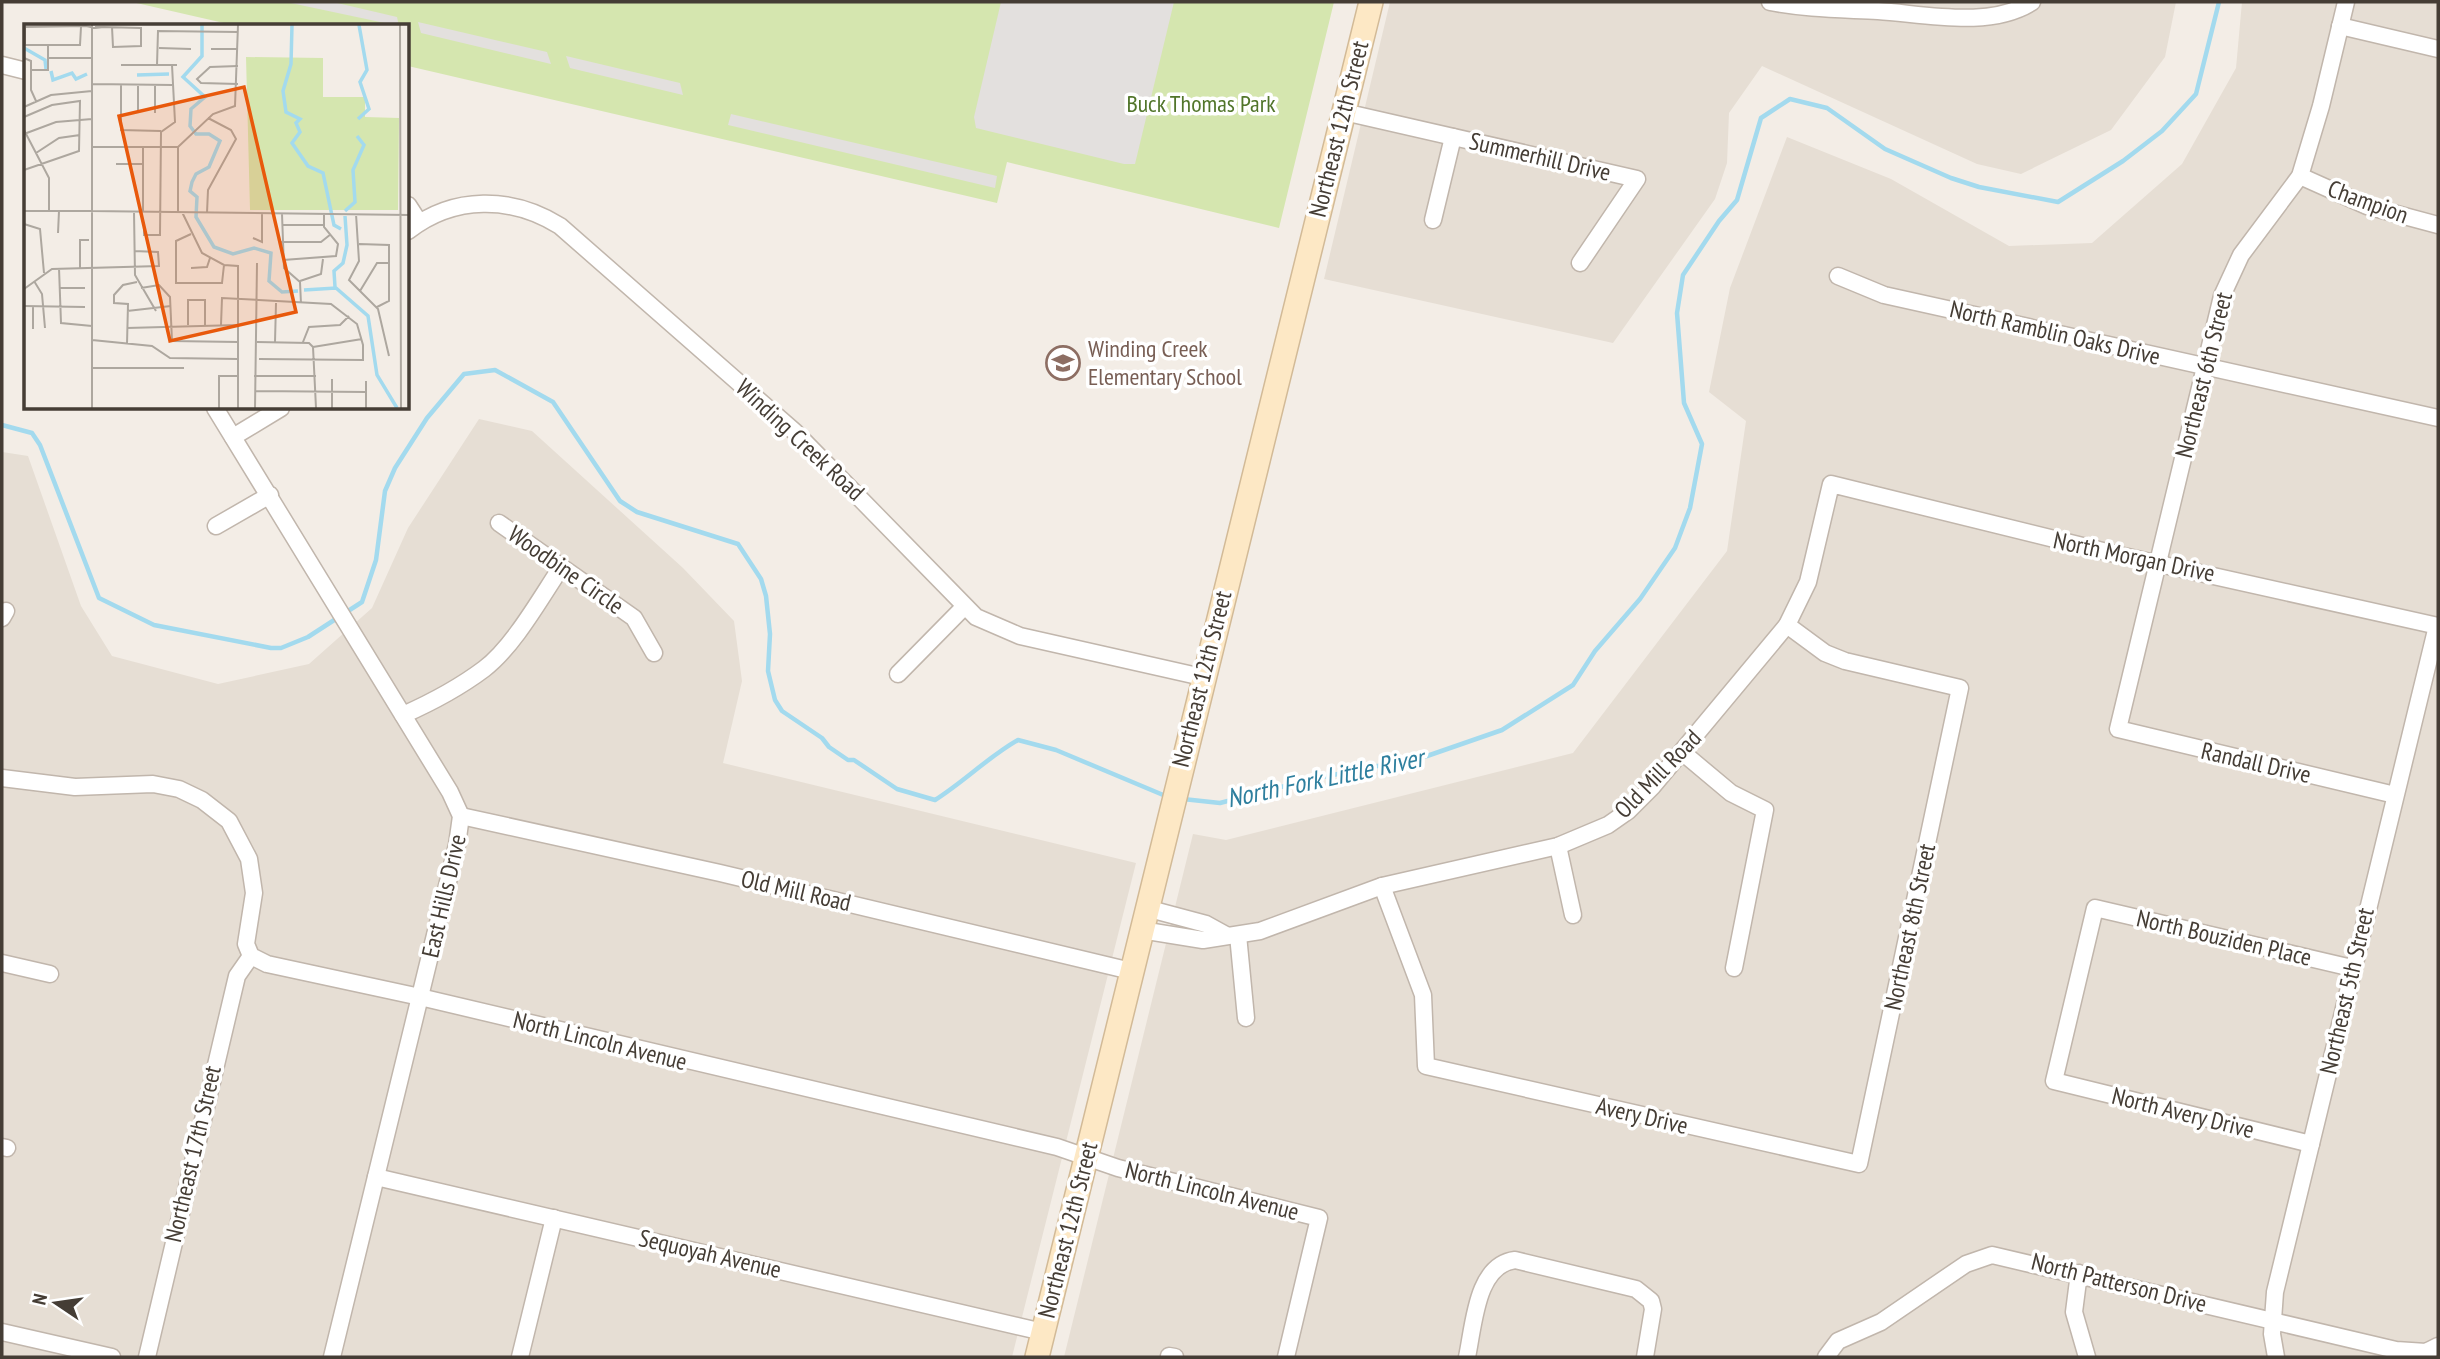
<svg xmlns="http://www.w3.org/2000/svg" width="2440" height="1359" font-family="'PT Sans Narrow',sans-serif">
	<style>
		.residential { fill: #e6ded4 }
		.green { fill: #d5e6af }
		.parking { fill: #e3e0de }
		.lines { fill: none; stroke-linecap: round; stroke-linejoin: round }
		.stream { stroke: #a3daee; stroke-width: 4.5 }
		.street-casing { stroke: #c1b6ac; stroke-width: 19 }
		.secondary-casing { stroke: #d2ba97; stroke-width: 26 }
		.street { stroke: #fff; stroke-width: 16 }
		.secondary { stroke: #fde8c5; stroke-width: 23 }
		.labels { text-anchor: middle; stroke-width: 7; stroke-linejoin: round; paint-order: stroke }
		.park-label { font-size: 24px; fill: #51752a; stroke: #fff }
		.street-label { font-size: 24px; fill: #453d35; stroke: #fff }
		.education-label { font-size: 24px; fill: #785e54; stroke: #fff; text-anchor: start }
		.water-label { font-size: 26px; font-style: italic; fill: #2e7f9e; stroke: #fff }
		.inset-river { fill: none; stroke: #a3daee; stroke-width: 3.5 }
		.inset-road { fill: none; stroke: #ada79f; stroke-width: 2 }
		.view { fill: #e8590c; fill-opacity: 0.15; stroke: #e8590c; stroke-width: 3.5 }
		.inset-edge { fill: none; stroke: #453d35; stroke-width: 3.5 }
	</style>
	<rect width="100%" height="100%" fill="#f3ede6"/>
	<!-- residential -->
	<g class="residential">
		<path d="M 1390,2 L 2176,2 L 2165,57 L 2111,130 L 2021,174 L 1977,164 L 1762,66 L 1729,113 L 1727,163 L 1715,199 L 1613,343 L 1324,279 Z"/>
		<path d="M 2242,2 L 2438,2 L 2438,1357 L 1064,1357 L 1193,834 L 1226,840 L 1573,753 L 1727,551 L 1746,421 L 1709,392 L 1730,288 L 1787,137 L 1891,179 L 2009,246 L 2092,243 L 2182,164 L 2236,68 Z"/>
		<path d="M 479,419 L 532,431 L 683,568 L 734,621 L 742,681 L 723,763 L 1136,863 L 1012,1357 L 2,1357 L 2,452 L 28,456 L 81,606 L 112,656 L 218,684 L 309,664 L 372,608 L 408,528 Z"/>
	</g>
	<!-- green -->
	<path class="green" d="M 132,2 L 1334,2 L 1279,228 L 1007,162 L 997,203 L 408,66 L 408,26 L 237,26 Z"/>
	<!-- parking -->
	<g class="parking">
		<path d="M 286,2 L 333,2 L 397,17 L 399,26 Z"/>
		<path d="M 1001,2 L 1174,2 L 1135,164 L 1124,164 L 976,128 L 974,117 Z"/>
		<path d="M 418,22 L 547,52 L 551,64 L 421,33 Z"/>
		<path d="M 566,56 L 680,83 L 683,95 L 570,68 Z"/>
		<path d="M 731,114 L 997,176 L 995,188 L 728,125 Z"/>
	</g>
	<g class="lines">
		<!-- stream -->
		<g class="stream">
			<path d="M 2,425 L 32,433 L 40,445 L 99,598 L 154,625 L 271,648 L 281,648 L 308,637 L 362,602 L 376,560 L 385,491 L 395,468 L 427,418 L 464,374 L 495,370 L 553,402 L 620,501 L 637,512 L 738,544 L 761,579 L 766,596 L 770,634 L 768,671 L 775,700 L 782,711 L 822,738 L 829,747 L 848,760 L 854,760 L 897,789 L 935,800 C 965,781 988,757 1018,740 L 1056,750 L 1168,797"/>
			<path d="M 1183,799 L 1220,803 L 1308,780 L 1427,756 L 1502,730 L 1573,685 L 1595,651 L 1640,599 L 1675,548 L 1690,508 L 1702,444 L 1684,403 L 1677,313 L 1683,275 L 1719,221 L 1737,200 L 1761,118 L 1790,99 L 1827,108 L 1885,149 L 1951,178 L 1979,187 L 2058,202 L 2123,161 L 2162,131 L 2196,94 L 2219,2"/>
		</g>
		<!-- street casing -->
		<g class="street-casing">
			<g id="street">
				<path d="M 1770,2 C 1806,9 1841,9 1878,11 C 1925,14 1990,29 2032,2"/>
				<path d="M 2346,2 L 2321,106 L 2300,176 L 2241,255 L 2222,296 L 2118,729 L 2395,795"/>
				<path d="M 2340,26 L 2438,49"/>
				<path d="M 2,65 L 26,71"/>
				<path d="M 1344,112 L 1637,179 L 1580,263"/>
				<path d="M 2300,176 L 2367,206 L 2438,225"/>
				<path d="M 408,205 L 419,222"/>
				<path d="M 1433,220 L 1453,137"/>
				<path d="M 408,231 C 454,195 512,196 560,226 L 795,432 L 976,617 L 1020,636 L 1202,677"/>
				<path d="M 1838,276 L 1884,295 L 2438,418"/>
				<path d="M 215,408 L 450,792 L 461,816 L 457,845 L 332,1357"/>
				<path d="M 233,437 L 281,408"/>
				<path d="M 499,523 L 634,618 L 654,653"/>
				<path d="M 216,526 L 270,495"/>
				<path d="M 2,618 L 6,611"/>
				<path d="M 898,674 L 964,607"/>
				<path d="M 403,715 C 430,703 460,687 484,669 C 513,647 540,599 560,569"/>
				<path d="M 1682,752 L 1731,793 L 1765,810 L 1734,968"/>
				<path d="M 2,778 L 75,787 L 153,784 L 179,789 L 202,800 L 229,821 L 249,859 L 254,893 L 246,944 L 251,956 L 267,964 L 420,997 L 1057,1147 L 1118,1168 L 1319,1218 L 1286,1357"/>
				<path d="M 461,816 L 720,873 L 1131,971"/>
				<path d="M 1558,846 L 1573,915"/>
				<path d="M 1382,886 L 1423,995 L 1426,1066 L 1859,1164 L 1960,688 L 1845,661 L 1825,653 L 1787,625"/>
				<path d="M 1146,908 L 1206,924 L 1226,935"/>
				<path d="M 1141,930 L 1203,940 L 1260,931 L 1382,886 L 1558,846 L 1608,825 L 1628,811 L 1653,786 L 1787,625 L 1808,582 L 1831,484 L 2119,555 L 2438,626"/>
				<path d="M 1238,935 L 1246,1018"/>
				<path d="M 2,963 L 50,974"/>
				<path d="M 2311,1144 L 2054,1081 L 2095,908 L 2352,968"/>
				<path d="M 2,1147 L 7,1148"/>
				<path d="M 376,1177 L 1043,1332"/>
				<path d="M 2079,1273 L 2074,1312 L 2087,1357"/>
				<path d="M 2,1332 L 112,1357"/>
				<path d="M 1169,1356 L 1175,1357"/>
				<path d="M 147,1357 L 237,976 L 251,956"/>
				<path d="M 520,1357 L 554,1218"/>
				<path d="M 1467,1357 C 1474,1325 1476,1265 1515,1260 L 1636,1289 L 1651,1301 L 1653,1309 L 1645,1357"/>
				<path d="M 1826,1357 L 1838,1341 L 1881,1322 L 1966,1264 L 1992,1255 L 2396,1350 L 2426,1352 L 2438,1346"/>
				<path d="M 2276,1357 L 2272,1334 L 2275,1292 L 2437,626"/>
			</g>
		</g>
		<!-- secondary casing -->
		<g class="secondary-casing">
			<path id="secondary" d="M 1037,1357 L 1371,2"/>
		</g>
		<!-- street -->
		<use href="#street" class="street"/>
		<!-- secondary -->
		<use href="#secondary" class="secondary"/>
	</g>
	<!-- icons -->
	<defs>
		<g id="school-ring" transform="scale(1.75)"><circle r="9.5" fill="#fff" stroke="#8d6e63" stroke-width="1.5"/><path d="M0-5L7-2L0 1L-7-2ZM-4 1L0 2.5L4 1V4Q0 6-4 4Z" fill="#8d6e63"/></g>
	</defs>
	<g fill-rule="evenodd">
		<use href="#school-ring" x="1063" y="363"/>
	</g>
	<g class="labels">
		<!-- park labels -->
		<g class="park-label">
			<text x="1201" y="112">Buck Thomas Park</text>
		</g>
		<!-- street labels -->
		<g class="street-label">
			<text transform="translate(1339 129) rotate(-76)" y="8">Northeast 12th Street</text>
			<text transform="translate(1540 157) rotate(13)" y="8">Summerhill Drive</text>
			<text transform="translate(2368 202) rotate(20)" y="8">Champion</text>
			<text transform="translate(2055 333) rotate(13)" y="8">North Ramblin Oaks Drive</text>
			<text transform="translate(2204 375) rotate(-76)" y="8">Northeast 6th Street</text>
			<text transform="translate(800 440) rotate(43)" y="8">Winding Creek Road</text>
			<text transform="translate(2134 557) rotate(12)" y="8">North Morgan Drive</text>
			<text transform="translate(566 570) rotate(35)" y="8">Woodbine Circle</text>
			<text transform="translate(1202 679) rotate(-76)" y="8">Northeast 12th Street</text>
			<text transform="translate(2256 763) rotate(13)" y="8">Randall Drive</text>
			<text transform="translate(1658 774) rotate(-46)" y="8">Old Mill Road</text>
			<text transform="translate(796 891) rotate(13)" y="8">Old Mill Road</text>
			<text transform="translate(444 896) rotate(-77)" y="8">East Hills Drive</text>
			<text transform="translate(1910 927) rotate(-78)" y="8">Northeast 8th Street</text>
			<text transform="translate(2224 938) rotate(13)" y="8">North Bouziden Place</text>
			<text transform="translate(2347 991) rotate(-77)" y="8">Northeast 5th Street</text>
			<text transform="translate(600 1041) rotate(14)" y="8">North Lincoln Avenue</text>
			<text transform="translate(2183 1113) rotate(14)" y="8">North Avery Drive</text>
			<text transform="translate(1642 1116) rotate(13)" y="8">Avery Drive</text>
			<text transform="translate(193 1154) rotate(-77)" y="8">Northeast 17th Street</text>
			<text transform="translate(1212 1191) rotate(14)" y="8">North Lincoln Avenue</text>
			<text transform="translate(1068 1230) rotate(-76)" y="8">Northeast 12th Street</text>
			<text transform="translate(710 1254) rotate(13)" y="8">Sequoyah Avenue</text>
			<text transform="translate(2119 1283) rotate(14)" y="8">North Patterson Drive</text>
		</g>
		<!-- education labels -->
		<g class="education-label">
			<text x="1088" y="357">Winding Creek<tspan x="1088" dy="28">Elementary School</tspan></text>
		</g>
		<!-- water labels -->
		<g class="water-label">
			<text transform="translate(1325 778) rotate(-12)" y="9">North Fork Little River</text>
		</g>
	</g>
	<!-- overview -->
	<g transform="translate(24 24)">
		<rect width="385" height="385" fill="#f3ede6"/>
		<path d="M 222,33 L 299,34 L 299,73 L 341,73 L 341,93 L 375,94 L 374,186 L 226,186 Z" fill="#d5e6af"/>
		<path class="inset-river" d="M 178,1 L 178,32 L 159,53 L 181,73 L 167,85 L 166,102 L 172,110 L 185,110 L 196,117 L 185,143 L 172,150 L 168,158 L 166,167 L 173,173 L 172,193 L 190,223 L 209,230 L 230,224 L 247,229 L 245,257 L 258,268 L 274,267M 268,1 L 267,40 L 259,67 L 262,88 L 276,95 L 272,99 L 276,108 L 268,119 L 284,142 L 299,149 L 310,201 L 317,205M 0,24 L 21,36 L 22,45M 27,47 L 29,56 L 48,49 L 52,55 L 63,50M 113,51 L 145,50M 334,95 L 345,85 L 336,58 L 343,46 L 335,1M 321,187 L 331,178 L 329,146 L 340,121 L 333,112M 311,263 L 310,247 L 319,239 L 323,221 L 321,192M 280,266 L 312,264 L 344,292 L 353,351 L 373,384"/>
		<path class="inset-road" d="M 376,1 L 377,384M 57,3 L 56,21 L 1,21 L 1,3 L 62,2 L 71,4 L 80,3 L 71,3M 80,3 L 116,4 L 117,4 L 117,22 L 89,23 L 88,3M 135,24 L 167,25M 187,25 L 214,25M 0,34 L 7,37 L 7,66 L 12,77M 24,34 L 68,34M 97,41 L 153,41M 133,41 L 134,7 L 214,8M 7,46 L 24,46 L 24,21M 68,60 L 148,61M 97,60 L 97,106 L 137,107M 214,60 L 177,59 L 173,55 L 186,43 L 214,42M 0,83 L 27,71 L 68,67M 114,88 L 114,60M 131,89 L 131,61M 0,93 L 28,81 L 56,77 L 55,127 L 0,146M 0,106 L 25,154 L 25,187M 0,110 L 32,98 L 68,95M 68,123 L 154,123 L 189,90 L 211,82 L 214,1M 154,123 L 154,188M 12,129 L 35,114 L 56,111M 92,140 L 119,140M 0,187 L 67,187M 67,187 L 385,191M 110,188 L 111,251 L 132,287M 119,188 L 119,123M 158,188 L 178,229 L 200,241 L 214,242 L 214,384M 183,189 L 184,166 L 212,115 L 207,106 L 184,94M 258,190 L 260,244 L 276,258 L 277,280M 332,190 L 335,237 L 325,256 L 354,285 L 365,332M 0,200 L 16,205 L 20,249M 120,200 L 120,211 L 136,211 L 137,108 L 151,98 L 148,41M 258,201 L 300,201M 34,209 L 35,187M 167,210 L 152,217 L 152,259 L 198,259 L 200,241M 229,214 L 238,218 L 238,190M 257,218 L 297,218 L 307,210M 335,220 L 365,221 L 365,277 L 353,283M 259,236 L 312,232 L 314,220 L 300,203 L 300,190M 35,244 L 37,299 L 68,302M 167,244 L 183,243 L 186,234M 56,245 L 56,216 L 65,216M 10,257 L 18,270 L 21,304M 276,257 L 297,250 L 299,235M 35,264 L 61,264M 117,264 L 135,261 L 146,273 L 148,317 L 214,318M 0,265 L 28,245 L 135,242 L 134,228 L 110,227M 336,267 L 353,239 L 365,239M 0,282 L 61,283M 9,283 L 9,305M 103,287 L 147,282M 164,301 L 164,276 L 181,276 L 181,301M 197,301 L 198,274 L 307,280 L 333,300 L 339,321 L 339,336 L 235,335M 103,304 L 214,301M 68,316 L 128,322 L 146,334 L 214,335M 233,318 L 285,319 L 289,323M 251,318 L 252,279M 279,318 L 285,303 L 316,301 L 325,292M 103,320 L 104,280 L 90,279 L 90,271 L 99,261 L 113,258M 289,323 L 292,384M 289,323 L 338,315M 68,344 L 160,344M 230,352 L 292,352M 308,355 L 308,384M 342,357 L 342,384M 231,367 L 342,368M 68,384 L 68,1M 195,384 L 195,352 L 214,352M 231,384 L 233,239"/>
		<path class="view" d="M 220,63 L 272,288 L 146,317 L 95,92 Z"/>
		<rect width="385" height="385" class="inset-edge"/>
	</g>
	<!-- border -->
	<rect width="2440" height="1359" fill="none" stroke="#453d35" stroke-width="7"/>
	<!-- north arrow -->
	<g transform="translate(56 1303) rotate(283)" stroke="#ffffff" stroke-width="5" paint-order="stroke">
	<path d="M0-5L12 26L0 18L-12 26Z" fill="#453d35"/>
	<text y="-10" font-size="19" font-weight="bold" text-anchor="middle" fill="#453d35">N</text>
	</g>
</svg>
